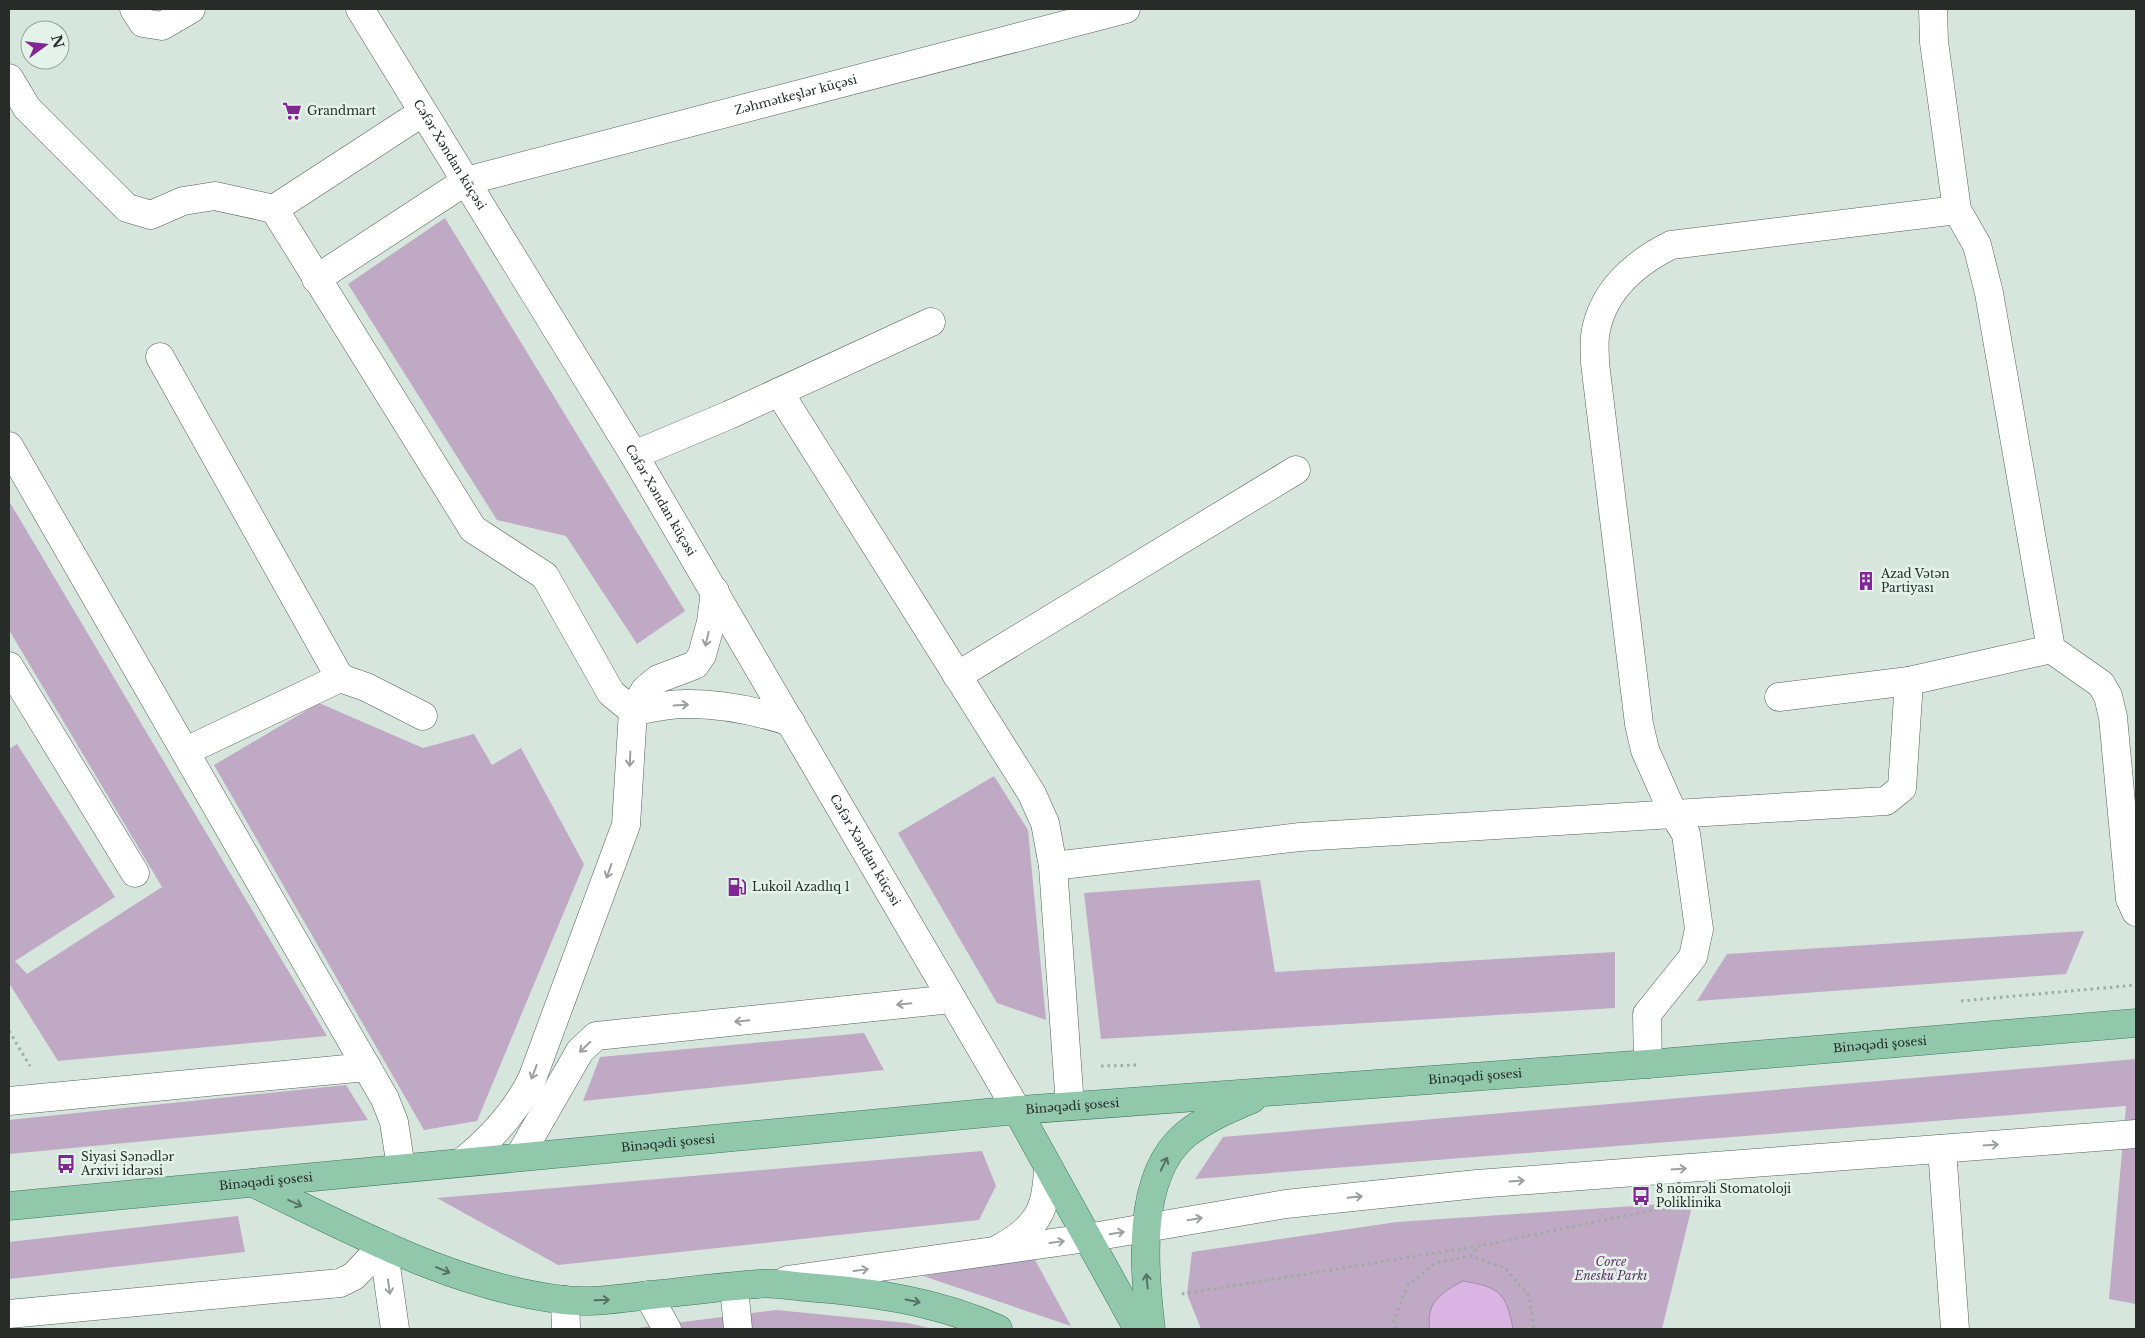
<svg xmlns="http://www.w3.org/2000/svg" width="2145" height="1338" font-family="'Libre Baskerville',serif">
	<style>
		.green { fill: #c0a9c5 }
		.water { fill: #dab4e2; stroke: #a48baa }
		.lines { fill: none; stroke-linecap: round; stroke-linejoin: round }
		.minor-casing { stroke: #546159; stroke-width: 29 }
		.major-casing { stroke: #3c795a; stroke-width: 29 }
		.path { stroke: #9faba4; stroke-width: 3; stroke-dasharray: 2.5 4; stroke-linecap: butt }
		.minor { stroke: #fff; stroke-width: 28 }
		.major { stroke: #91c8ac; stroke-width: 28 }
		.oneway { stroke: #9ea09f }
		.oneway2 { stroke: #577264 }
		.labels { text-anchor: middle; stroke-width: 5; stroke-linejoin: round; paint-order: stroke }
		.street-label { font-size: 12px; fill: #272c29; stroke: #e4f3ea }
		.poi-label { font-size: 12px; fill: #272c29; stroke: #e4f3ea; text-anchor: start }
		.park-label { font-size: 12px; font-style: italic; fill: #63356d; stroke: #e4f3ea }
	</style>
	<rect width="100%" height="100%" fill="#d7e6dd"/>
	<!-- green -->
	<g class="green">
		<path d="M 445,218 L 685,611 L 637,644 L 566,536 L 497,520 L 348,284 Z"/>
		<path d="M 9,501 L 327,1036 L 58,1061 L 9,983 L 9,749 L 17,744 L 115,897 L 15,961 L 27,974 L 162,887 L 9,630 Z"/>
		<path d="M 319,703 L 423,748 L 474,734 L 492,765 L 521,748 L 584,864 L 477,1121 L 424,1130 L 214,765 Z"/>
		<path d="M 994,776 L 1028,830 L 1046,1020 L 997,1003 L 898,833 Z"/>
		<path d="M 1260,880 L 1275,972 L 1615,952 L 1615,1008 L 1101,1039 L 1084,893 Z"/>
		<path d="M 2084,931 L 2066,974 L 1697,1001 L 1727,954 Z"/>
		<path d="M 864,1033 L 884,1070 L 583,1101 L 600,1057 Z"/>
		<path d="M 2136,1059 L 2136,1304 L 2109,1299 L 2126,1106 L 1195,1179 L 1223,1137 Z"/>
		<path d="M 346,1085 L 368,1120 L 9,1154 L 9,1120 Z"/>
		<path d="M 982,1151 L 996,1186 L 979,1220 L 558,1265 L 437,1198 Z"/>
		<path d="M 1693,1202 L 1662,1329 L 1201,1329 L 1187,1294 L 1192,1252 L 1397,1222 Z"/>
		<path d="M 238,1216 L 245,1252 L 9,1279 L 9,1242 Z"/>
		<path d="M 1034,1258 L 1071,1326 L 923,1276 Z"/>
		<path d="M 776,1310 L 908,1323 L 933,1329 L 630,1329 Z"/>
	</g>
	<!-- water -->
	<path class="water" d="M 1463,1281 C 1499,1287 1506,1292 1513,1329 L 1430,1329 C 1425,1303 1442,1292 1463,1281 Z"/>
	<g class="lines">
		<!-- minor casing -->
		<g class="minor-casing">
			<g id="minor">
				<path d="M 134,9 L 143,23 L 162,26 L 191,9"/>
				<path id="s1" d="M 360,9 L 634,455 L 1017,1110"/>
				<path d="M 1933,9 L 1934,42 L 1957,210 L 1977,245 L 1989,293 L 2051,649 L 2101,684 L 2108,696 L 2113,717 L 2130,899 L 2136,912"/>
				<path d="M 9,78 L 27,108 L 127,208 L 151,215 L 183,201 L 215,196 L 274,209 L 473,529 L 545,576 L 611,693 L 633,711 C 650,709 667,704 683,704 C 720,703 757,711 791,722"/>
				<path d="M 274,209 L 423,112"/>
				<path id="s2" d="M 316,279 L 466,181 L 1126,9"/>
				<path d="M 160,357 L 340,678"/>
				<path d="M 779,392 L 1032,794 L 1045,823 L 1053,866 L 1070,1106"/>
				<path d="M 9,446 L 385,1099 L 394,1122 L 401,1168"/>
				<path d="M 634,455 L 729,415 L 931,322"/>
				<path d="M 9,666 L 135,873"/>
				<path d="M 957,676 L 1296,470"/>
				<path d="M 1909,681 L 2051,649"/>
				<path d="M 186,751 L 340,678 L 366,687 L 423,716"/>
				<path d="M 1053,866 L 1300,837 L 1886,801 L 1902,788 L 1909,681 L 1779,697"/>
				<path d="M 1648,1064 L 1647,1014 L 1693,957 L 1699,929 L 1686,834 L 1673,813 L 1645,750 L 1639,724 L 1595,363 C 1595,354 1594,344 1595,336 C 1601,292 1635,263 1671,245 L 1957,210"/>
				<path d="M 9,1101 L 367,1067"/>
				<path d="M 1942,1149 L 1955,1329"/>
				<path d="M 519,1157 L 580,1051 L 596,1036 L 952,999"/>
				<path d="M 462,1162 C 491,1139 515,1113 532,1079 L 626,825 L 633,711 L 645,690 L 658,679 L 695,665 L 702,655 L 711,622 L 715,591"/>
				<path d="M 383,1245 L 395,1329"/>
				<path d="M 1000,1248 C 1039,1227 1047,1208 1048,1166"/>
				<path d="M 787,1280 L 1087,1238 L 1286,1204 L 1477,1184 L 2136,1134"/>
				<path d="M 734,1287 L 738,1329"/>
				<path d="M 648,1295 L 667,1329"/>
				<path d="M 565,1300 L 566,1329"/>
				<path d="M 9,1314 L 340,1283 L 354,1276 L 383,1245"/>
			</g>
		</g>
		<!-- major casing -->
		<g class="major-casing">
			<g id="major">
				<path d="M 1017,1110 L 1138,1329"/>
				<path d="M 253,1183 C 352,1230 453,1287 564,1300 C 590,1303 617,1299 642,1296 C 681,1292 719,1287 758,1284 C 773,1282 790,1286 805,1287 C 871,1292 937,1301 998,1329"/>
				<path id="s3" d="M 9,1206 L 1007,1111 L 1648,1064 L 2136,1023"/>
				<path d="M 1151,1329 C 1144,1272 1135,1177 1185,1135 C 1205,1119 1228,1109 1252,1099"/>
			</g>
		</g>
		<!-- path -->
		<g class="path">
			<path d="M 1961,1001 L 2136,985"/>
			<path d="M 9,1031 L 30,1066"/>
			<path d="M 1101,1066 L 1137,1065"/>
			<path d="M 1470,1256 L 1479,1246"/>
			<path d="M 1182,1294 L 1479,1246 L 1677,1205"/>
			<path d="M 1396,1329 L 1394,1321 L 1407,1286 L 1435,1263 L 1470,1256 L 1505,1268 L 1529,1296 L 1534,1329"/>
		</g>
		<!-- minor -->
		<use href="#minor" class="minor"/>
		<!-- major -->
		<use href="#major" class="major"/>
	</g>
	<!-- one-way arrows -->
	<defs><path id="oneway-shaft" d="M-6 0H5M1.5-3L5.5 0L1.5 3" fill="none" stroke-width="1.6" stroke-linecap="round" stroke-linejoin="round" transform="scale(1.25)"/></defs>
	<g class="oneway">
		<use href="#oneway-shaft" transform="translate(707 639) rotate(103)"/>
		<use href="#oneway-shaft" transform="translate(681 705) rotate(-3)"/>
		<use href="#oneway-shaft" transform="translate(630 759) rotate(93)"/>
		<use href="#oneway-shaft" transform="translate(609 871) rotate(110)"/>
		<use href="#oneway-shaft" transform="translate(904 1004) rotate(174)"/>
		<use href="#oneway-shaft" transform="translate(742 1021) rotate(174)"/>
		<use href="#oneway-shaft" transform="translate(585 1047) rotate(136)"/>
		<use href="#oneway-shaft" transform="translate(534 1072) rotate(111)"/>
		<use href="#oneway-shaft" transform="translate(1991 1145) rotate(-4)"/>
		<use href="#oneway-shaft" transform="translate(1679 1169) rotate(-4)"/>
		<use href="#oneway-shaft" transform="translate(1517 1181) rotate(-4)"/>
		<use href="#oneway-shaft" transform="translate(1355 1197) rotate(-6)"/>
		<use href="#oneway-shaft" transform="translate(1195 1219) rotate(-9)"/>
		<use href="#oneway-shaft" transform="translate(1117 1233) rotate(-10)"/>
		<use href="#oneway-shaft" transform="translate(1057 1242) rotate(-8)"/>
		<use href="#oneway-shaft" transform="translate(861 1270) rotate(-8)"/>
		<use href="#oneway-shaft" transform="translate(389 1287) rotate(82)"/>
	</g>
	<g class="oneway2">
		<use href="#oneway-shaft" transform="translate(1164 1164) rotate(-64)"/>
		<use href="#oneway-shaft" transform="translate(295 1203) rotate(25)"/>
		<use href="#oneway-shaft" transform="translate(443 1270) rotate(23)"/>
		<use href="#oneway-shaft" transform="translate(1147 1281) rotate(-95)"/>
		<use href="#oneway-shaft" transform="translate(602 1300) rotate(-2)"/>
		<use href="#oneway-shaft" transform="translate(913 1301) rotate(12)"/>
	</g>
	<!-- icons -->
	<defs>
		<g id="supermarket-bare" transform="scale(1.5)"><path d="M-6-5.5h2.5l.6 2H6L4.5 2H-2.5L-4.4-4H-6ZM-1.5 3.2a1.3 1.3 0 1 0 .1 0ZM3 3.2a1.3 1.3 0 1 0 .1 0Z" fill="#812794" stroke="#e4f3ea" stroke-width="2.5" paint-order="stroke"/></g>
		<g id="building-bare" transform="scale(1.5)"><path d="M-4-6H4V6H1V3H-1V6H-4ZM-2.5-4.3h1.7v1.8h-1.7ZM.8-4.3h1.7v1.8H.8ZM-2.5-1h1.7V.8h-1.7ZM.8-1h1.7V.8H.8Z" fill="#812794" stroke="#e4f3ea" stroke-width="2.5" paint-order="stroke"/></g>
		<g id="fuel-bare" transform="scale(1.5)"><path d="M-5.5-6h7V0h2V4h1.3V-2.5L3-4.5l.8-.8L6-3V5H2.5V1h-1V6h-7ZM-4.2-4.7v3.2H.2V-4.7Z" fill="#812794" stroke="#e4f3ea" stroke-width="2.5" paint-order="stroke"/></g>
		<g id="bus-bare" transform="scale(1.5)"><path d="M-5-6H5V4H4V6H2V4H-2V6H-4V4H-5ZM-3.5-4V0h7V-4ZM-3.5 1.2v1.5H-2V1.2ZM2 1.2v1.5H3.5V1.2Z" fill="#812794" stroke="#e4f3ea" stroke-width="2.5" paint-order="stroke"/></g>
	</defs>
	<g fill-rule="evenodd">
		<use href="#supermarket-bare" x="292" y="111"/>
		<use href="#building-bare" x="1866" y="581"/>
		<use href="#fuel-bare" x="737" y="887"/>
		<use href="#bus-bare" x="66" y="1164"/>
		<use href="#bus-bare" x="1641" y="1196"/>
	</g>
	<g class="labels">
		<!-- street labels -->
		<g class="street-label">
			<text dy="4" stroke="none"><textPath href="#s2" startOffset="520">Zəhmətkeşlər küçəsi</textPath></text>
			<text dy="4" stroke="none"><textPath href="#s1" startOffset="171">Cəfər Xəndan küçəsi</textPath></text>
			<text dy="4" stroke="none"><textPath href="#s1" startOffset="576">Cəfər Xəndan küçəsi</textPath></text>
			<text dy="4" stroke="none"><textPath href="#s1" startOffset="981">Cəfər Xəndan küçəsi</textPath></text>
			<text dy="4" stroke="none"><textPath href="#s3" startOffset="1878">Binəqədi şosesi</textPath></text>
			<text dy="4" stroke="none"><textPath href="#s3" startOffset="1472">Binəqədi şosesi</textPath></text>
			<text dy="4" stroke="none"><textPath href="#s3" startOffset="1068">Binəqədi şosesi</textPath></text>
			<text dy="4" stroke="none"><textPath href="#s3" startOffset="662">Binəqədi şosesi</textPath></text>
			<text dy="4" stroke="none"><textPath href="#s3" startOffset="258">Binəqədi şosesi</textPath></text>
		</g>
		<!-- poi labels -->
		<g class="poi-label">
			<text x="307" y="115">Grandmart</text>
			<text x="1881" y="578">Azad Vətən<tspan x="1881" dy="14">Partiyası</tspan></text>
			<text x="752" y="891">Lukoil Azadlıq 1</text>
			<text x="81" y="1161">Siyasi Sənədlər<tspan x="81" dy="14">Arxivi idarəsi</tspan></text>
			<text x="1656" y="1193">8 nömrəli Stomatoloji<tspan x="1656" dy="14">Poliklinika</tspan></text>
		</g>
		<!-- park labels -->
		<g class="park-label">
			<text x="1611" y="1266">Corce<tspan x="1611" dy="14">Enesku Parkı</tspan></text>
		</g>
	</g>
	<!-- border -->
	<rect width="2145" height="1338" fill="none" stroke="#272c29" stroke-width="20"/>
	<!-- north arrow -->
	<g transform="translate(45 45) rotate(75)"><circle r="24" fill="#e4f3ea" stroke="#98a39d"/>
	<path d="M0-4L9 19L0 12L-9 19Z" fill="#812794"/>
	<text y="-8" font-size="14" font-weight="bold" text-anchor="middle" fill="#272c29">N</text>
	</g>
</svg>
